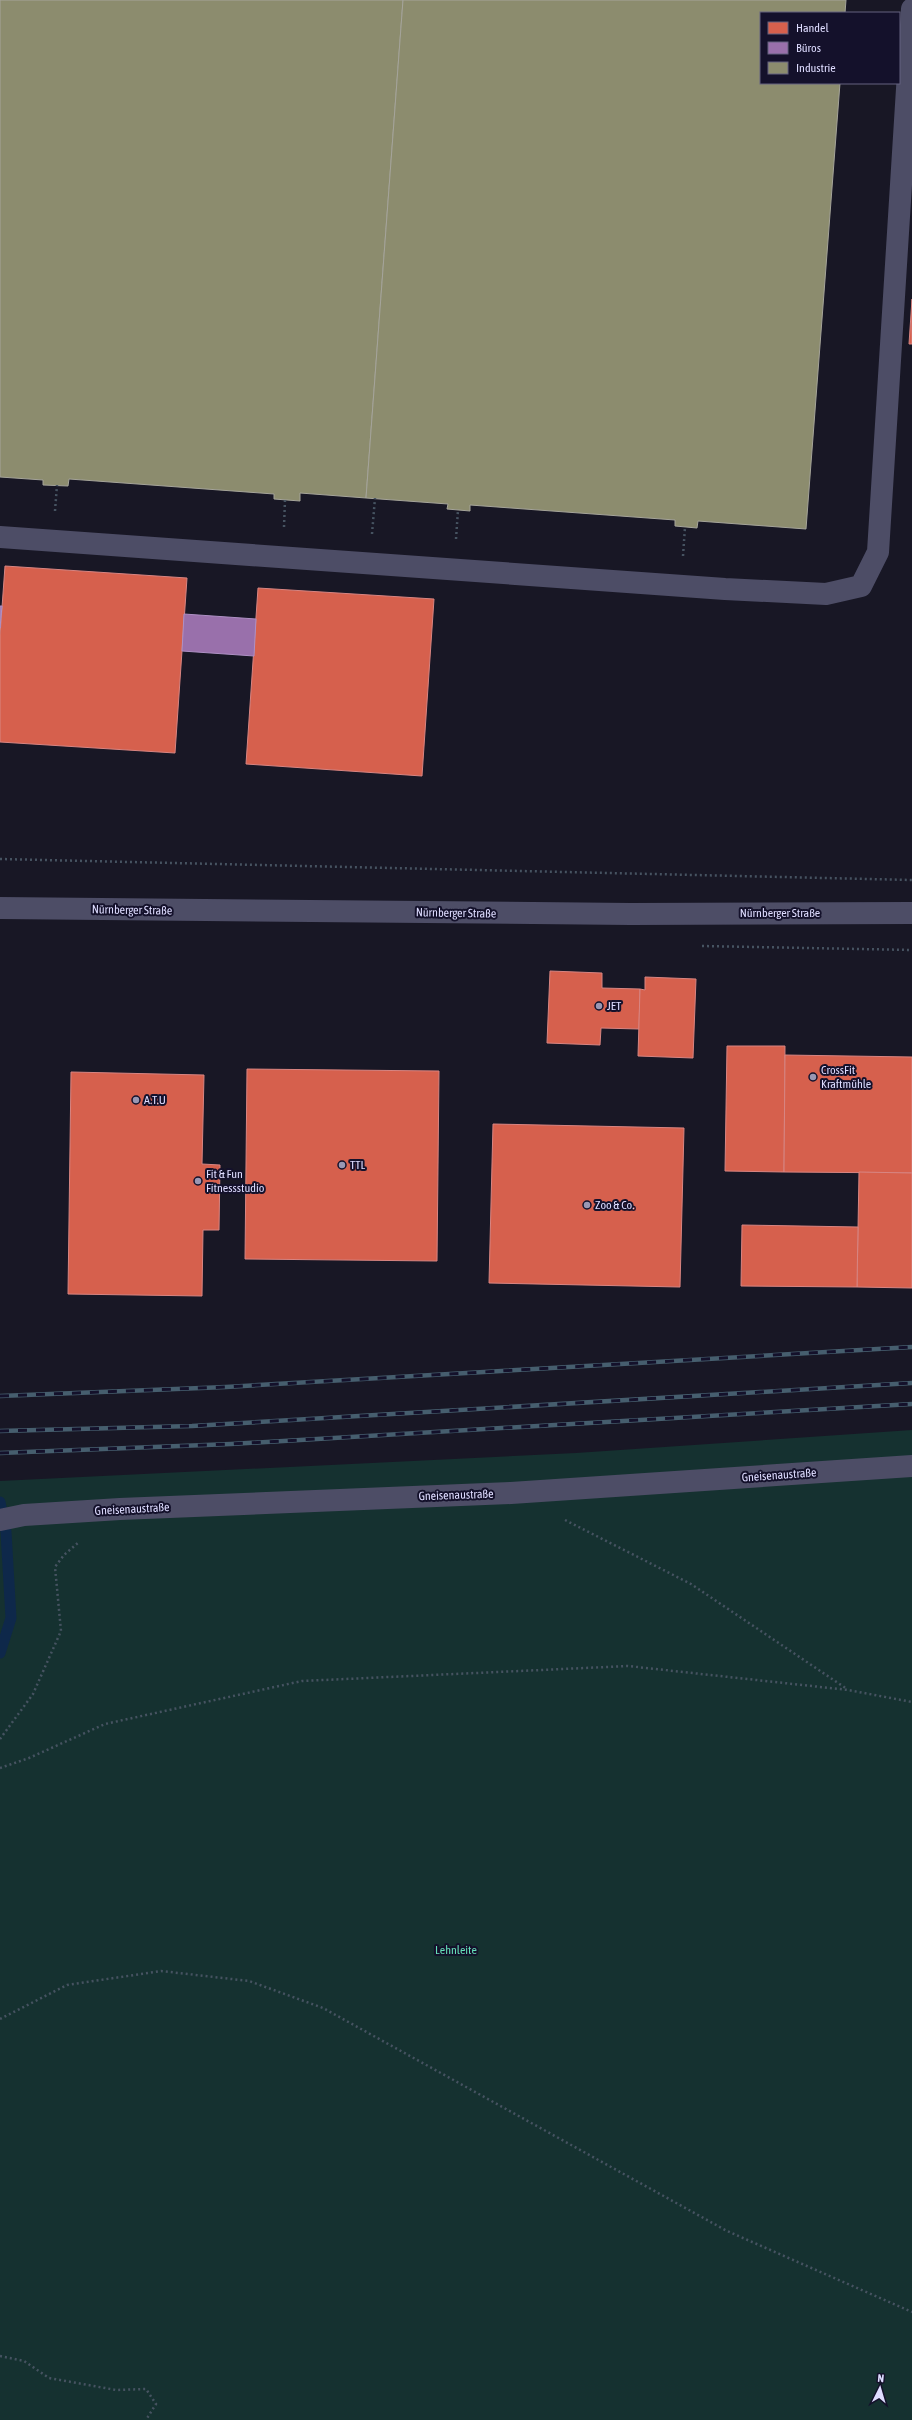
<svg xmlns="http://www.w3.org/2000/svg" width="912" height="2420" font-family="'Asap Condensed',sans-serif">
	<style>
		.green { fill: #153130 }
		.shops { fill: #d6604d; stroke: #d88582 }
		.offices { fill: #9970ab; stroke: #ae90c4 }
		.industry { fill: #8c8c6e; stroke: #a5a49a }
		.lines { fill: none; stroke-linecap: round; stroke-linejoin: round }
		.stream { stroke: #0e284a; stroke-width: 11 }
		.path { stroke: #465361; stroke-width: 2.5; stroke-dasharray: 2 3; stroke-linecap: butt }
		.minor { stroke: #4d4d66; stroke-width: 22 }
		.rail-casing { stroke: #465e6e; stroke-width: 4.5 }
		.rail { stroke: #14112b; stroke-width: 3; stroke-dasharray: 9; stroke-linecap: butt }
		.poi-dot { fill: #9997b3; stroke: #14112b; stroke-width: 1.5 }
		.labels { text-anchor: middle; stroke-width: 4; stroke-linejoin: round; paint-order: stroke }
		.street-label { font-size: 12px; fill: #dedcff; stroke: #14112b }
		.poi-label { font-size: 12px; fill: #dedcff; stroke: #14112b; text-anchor: start }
		.park-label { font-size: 12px; fill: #66e0ba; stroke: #14112b }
	</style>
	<rect width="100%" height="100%" fill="#181725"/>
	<!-- green -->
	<path class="green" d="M 912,1430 L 912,2420 L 0,2420 L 0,1481 L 576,1453 Z"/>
	<!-- shops -->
	<g class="shops">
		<path d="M 912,299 L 912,344 L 909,344 Z"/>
		<path d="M 5,566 L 187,578 L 175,753 L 0,742 L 0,635 Z"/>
		<path d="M 258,588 L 434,599 L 422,776 L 246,764 Z"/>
		<path d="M 550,971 L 602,973 L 602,988 L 640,989 L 639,1029 L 601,1028 L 600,1045 L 547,1043 Z"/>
		<path d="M 645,977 L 696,979 L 693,1058 L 638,1056 L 640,989 L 645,990 Z"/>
		<path d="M 727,1046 L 785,1046 L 784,1172 L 725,1171 Z"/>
		<path d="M 785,1055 L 912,1057 L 912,1173 L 784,1172 Z"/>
		<path d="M 247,1069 L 439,1071 L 437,1261 L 245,1259 Z"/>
		<path d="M 71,1072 L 204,1075 L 202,1164 L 220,1165 L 219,1230 L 203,1230 L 202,1296 L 68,1294 Z"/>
		<path d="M 493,1124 L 684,1128 L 680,1287 L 489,1283 Z"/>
		<path d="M 859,1172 L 912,1173 L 912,1288 L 857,1287 Z"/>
		<path d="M 742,1225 L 858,1227 L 857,1287 L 741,1286 Z"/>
	</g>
	<!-- offices -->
	<g class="offices">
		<path d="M 0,606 L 2,606 L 0,628 Z"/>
		<path d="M 184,614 L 256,619 L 254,656 L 182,651 Z"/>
	</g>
	<!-- industry -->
	<g class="industry">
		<path d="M 0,0 L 403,0 L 366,498 L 300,493 L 300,501 L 274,499 L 274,494 L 69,479 L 68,486 L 43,485 L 43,480 L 0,477 Z"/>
		<path d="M 403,0 L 846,0 L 845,13 L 761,13 L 761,83 L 840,83 L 806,529 L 698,521 L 697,528 L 675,526 L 675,520 L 470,505 L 470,511 L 447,509 L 448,504 L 366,498 Z"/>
	</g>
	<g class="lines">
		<!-- stream -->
		<path class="stream" d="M 0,1502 L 6,1532 L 11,1618 L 0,1653"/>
		<!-- path -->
		<g class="path">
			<path d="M 55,511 L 57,485"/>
			<path d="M 284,527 L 285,500"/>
			<path d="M 372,534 L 375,498"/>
			<path d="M 456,539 L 458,510"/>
			<path d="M 683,556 L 685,527"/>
			<path d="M 0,859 L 912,880"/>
			<path d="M 702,946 L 912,950"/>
			<path d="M 565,1520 L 691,1584 L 847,1689"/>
			<path d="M 0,1739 L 33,1694 L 61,1631 L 55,1567 L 64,1555 L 79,1542"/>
			<path d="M 0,1768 L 29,1758 L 105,1724 L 302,1681 L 628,1666 L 848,1690 L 912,1702"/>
			<path d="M 0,2019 L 67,1985 L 161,1971 L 249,1981 L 323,2008 L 727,2231 L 912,2312"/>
			<path d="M 0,2356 L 24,2361 L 49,2378 L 116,2390 L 146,2389 L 156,2404 L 146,2420"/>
		</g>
		<!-- minor -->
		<g class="minor">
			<path d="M 0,537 L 725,589 L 826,594 L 861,586 L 878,552 L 912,9"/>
			<path d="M 0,908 L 631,914 L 912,913"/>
			<path d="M 0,1520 L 24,1515 L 120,1509 L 511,1493 L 912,1466"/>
		</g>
		<!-- rail casing -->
		<g class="rail-casing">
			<g id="rail">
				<path d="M 0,1396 L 226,1387 L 912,1347"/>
				<path d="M 0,1431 L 192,1426 L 912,1383"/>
				<path d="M 0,1453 L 231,1444 L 912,1404"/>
			</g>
		</g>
		<!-- rail -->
		<use href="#rail" class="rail"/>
	</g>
	<!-- markers -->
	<g class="poi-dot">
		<circle cx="599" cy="1006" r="4"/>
		<circle cx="813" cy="1077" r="4"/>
		<circle cx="136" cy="1100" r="4"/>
		<circle cx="342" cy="1165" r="4"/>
		<circle cx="198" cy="1181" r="4"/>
		<circle cx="587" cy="1205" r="4"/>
	</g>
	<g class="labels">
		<!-- street labels -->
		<g class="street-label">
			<text transform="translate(132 910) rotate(1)" y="4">Nürnberger Straße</text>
			<text transform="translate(456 913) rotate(1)" y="4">Nürnberger Straße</text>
			<text x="780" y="917">Nürnberger Straße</text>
			<text transform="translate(779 1475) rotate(-4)" y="4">Gneisenaustraße</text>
			<text transform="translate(456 1495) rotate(-2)" y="4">Gneisenaustraße</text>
			<text transform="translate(132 1509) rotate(-3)" y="4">Gneisenaustraße</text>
		</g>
		<!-- poi labels -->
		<g class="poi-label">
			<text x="607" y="1010">JET</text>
			<text x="821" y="1074">CrossFit<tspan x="821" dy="14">Kraftmühle</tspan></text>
			<text x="144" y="1104">A.T.U</text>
			<text x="350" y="1169">TTL</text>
			<text x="206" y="1178">Fit &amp; Fun<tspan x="206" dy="14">Fitnessstudio</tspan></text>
			<text x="595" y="1209">Zoo &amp; Co.</text>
		</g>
		<!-- park labels -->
		<g class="park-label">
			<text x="456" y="1954">Lehnleite</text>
		</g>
	</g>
	<!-- legend -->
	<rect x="760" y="12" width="140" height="72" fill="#14112b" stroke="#656280"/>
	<rect x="768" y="22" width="20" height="12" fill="#d6604d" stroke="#656280"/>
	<text x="796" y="32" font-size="12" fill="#dedcff">Handel</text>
	<rect x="768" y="42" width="20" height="12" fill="#9970ab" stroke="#656280"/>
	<text x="796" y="52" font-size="12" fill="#dedcff">Büros</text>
	<rect x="768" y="62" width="20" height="12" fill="#8c8c6e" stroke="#656280"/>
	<text x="796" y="72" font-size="12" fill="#dedcff">Industrie</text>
	<!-- north arrow -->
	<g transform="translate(880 2388) rotate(5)" stroke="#14112b" stroke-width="3" paint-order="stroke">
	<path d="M0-3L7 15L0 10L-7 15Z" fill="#dedcff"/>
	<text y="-6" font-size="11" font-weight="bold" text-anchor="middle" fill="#dedcff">N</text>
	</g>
</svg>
